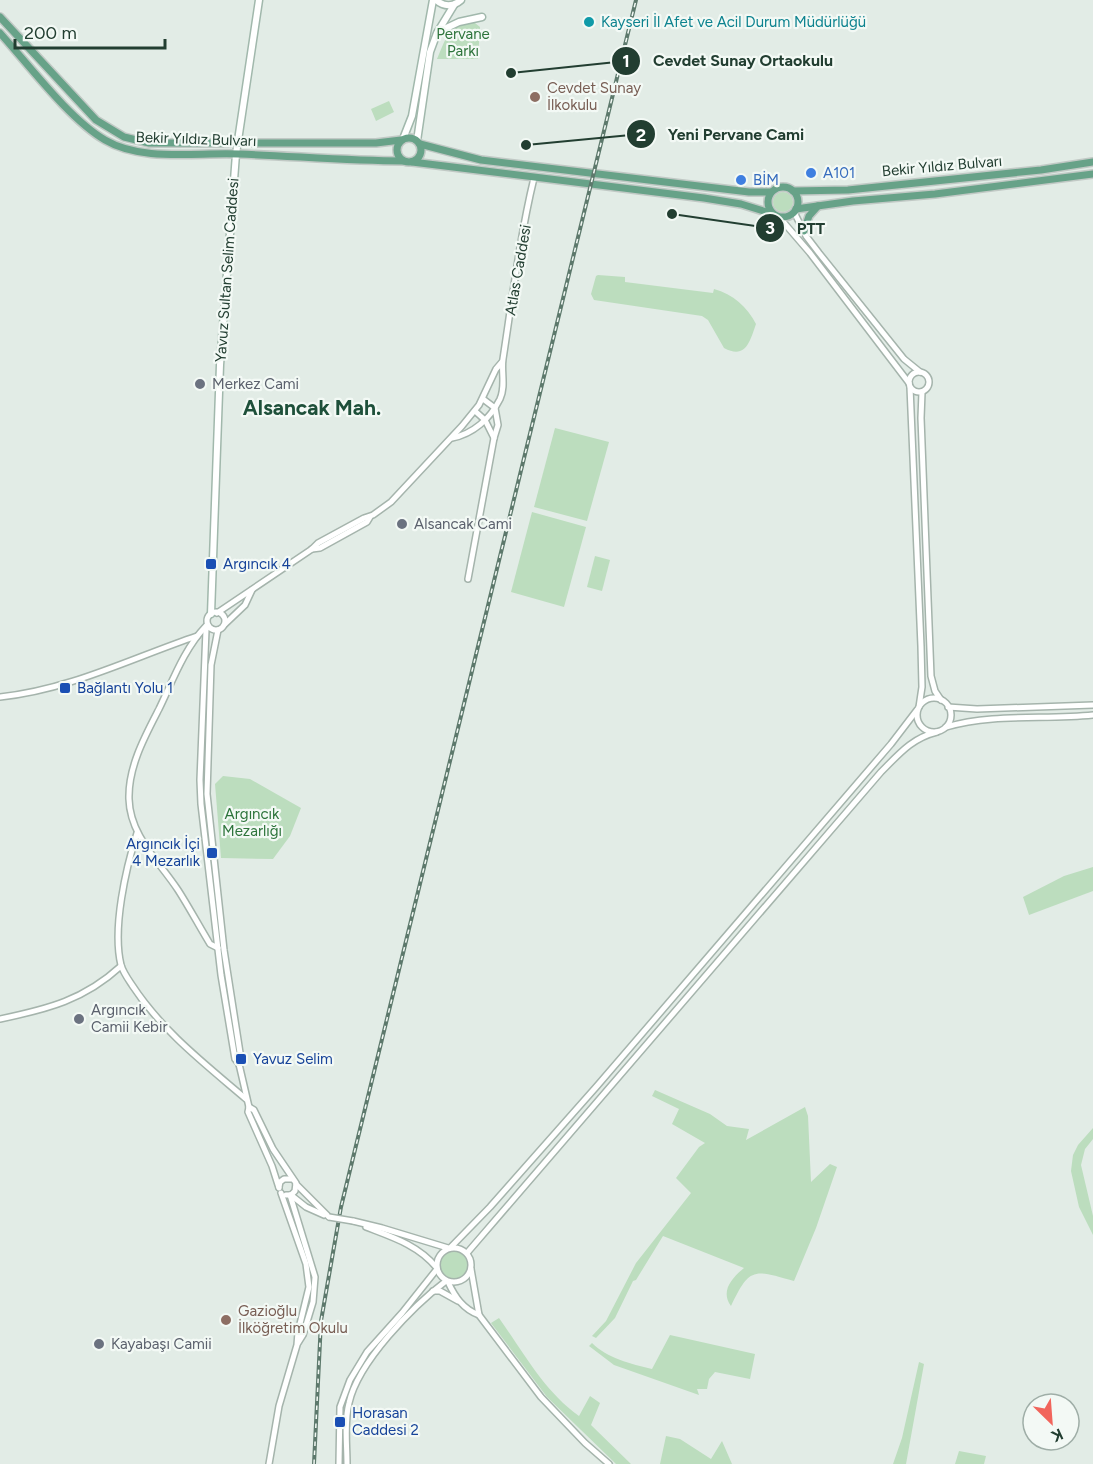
<svg xmlns="http://www.w3.org/2000/svg" width="1093" height="1464" font-family="Figtree,sans-serif">
	<style>
		.green { fill: #bcddbe }
		.lines { fill: none; stroke-linecap: round; stroke-linejoin: round }
		.tertiary-casing { stroke: #a5b4ac; stroke-width: 8 }
		.secondary-casing { stroke: #a1b8ac; stroke-width: 9 }
		.primary-casing { stroke: #c1c9c5; stroke-width: 10 }
		.tertiary { stroke: #fff; stroke-width: 5 }
		.secondary { stroke: #fff; stroke-width: 6 }
		.primary { stroke: #67a288; stroke-width: 7 }
		.rail-casing { stroke: #5d796c; stroke-width: 4 }
		.rail { stroke: #f3f9f5; stroke-width: 1.5; stroke-dasharray: 4.5; stroke-linecap: butt }
		.tertiary-bridge-casing { stroke: #a5b4ac; stroke-width: 8; stroke-linecap: butt }
		.tertiary-bridge { stroke: #fff; stroke-width: 5 }
		.culture-dot { fill: #0f9aa8; stroke: #f3f9f5; stroke-width: 2 }
		.education-dot { fill: #8d6e63; stroke: #f3f9f5; stroke-width: 2 }
		.shop-dot { fill: #3f7fe0; stroke: #f3f9f5; stroke-width: 2 }
		.worship-dot { fill: #6b7280; stroke: #f3f9f5; stroke-width: 2 }
		.transit-dot { fill: #1a4fb4; stroke: #f3f9f5; stroke-width: 2 }
		.labels { text-anchor: middle; stroke-width: 4.5; stroke-linejoin: round; paint-order: stroke }
		.culture-label { font-size: 15px; fill: #0d838f; stroke: #f3f9f5; text-anchor: start }
		.park-label { font-size: 15px; fill: #2d743b; stroke: #f3f9f5 }
		.education-label { font-size: 15px; fill: #785e54; stroke: #f3f9f5; text-anchor: start }
		.street-label { font-size: 15px; fill: #223e31; stroke: #f3f9f5 }
		.shop-label { font-size: 15px; fill: #366cbe; stroke: #f3f9f5; text-anchor: start }
		.worship-label { font-size: 15px; fill: #5b616d; stroke: #f3f9f5; text-anchor: start }
		.transit-label { font-size: 15px; fill: #164399; stroke: #f3f9f5; text-anchor: start }
		.district-label { font-size: 21px; font-weight: bold; fill: #1e503a; stroke: #f3f9f5 }
		.leader { fill: none; stroke: #223e31; stroke-width: 2 }
		.callout-dot { fill: #223e31; stroke: #f3f9f5; stroke-width: 2 }
		.mark-label { font-size: 18px; text-anchor: middle; font-weight: bold; fill: #fff }
		.callout-label { font-size: 16px; text-anchor: middle; font-weight: bold; fill: #223e31; stroke: #f3f9f5; stroke-width: 4.5; stroke-linejoin: round; paint-order: stroke }
	</style>
	<rect width="100%" height="100%" fill="#e2ece6"/>
	<!-- green -->
	<g class="green">
		<path d="M 466,16 L 480,27 L 478,59 L 437,59 C 443,46 451,20 466,16 Z"/>
		<path d="M 389,101 L 394,112 L 376,121 L 371,109 Z"/>
		<circle cx="783" cy="202" r="10"/>
		<path d="M 598,275 L 625,277 L 625,282 L 713,293 L 714,289 C 733,294 747,307 756,324 C 750,341 746,360 724,348 L 708,320 L 702,316 L 594,300 L 591,294 L 596,276 Z"/>
		<path d="M 555,428 L 609,442 L 587,521 L 534,507 Z"/>
		<path d="M 532,512 L 586,527 L 564,607 L 511,592 Z"/>
		<path d="M 595,556 L 610,560 L 602,591 L 587,587 Z"/>
		<path d="M 223,776 L 250,779 L 301,808 L 290,836 L 273,859 L 221,858 L 215,784 Z"/>
		<path d="M 1093,867 L 1093,891 L 1029,915 L 1023,897 L 1064,876 Z"/>
		<path d="M 655,1090 L 710,1114 L 727,1126 L 749,1129 L 746,1140 L 805,1107 L 808,1116 L 811,1182 L 830,1164 L 837,1167 L 816,1228 L 794,1281 C 754,1270 750,1266 731,1306 C 720,1291 732,1278 744,1268 L 663,1236 L 636,1280 L 633,1281 L 615,1318 L 596,1338 L 592,1336 L 606,1321 L 636,1263 L 691,1193 L 676,1178 L 699,1147 L 705,1143 L 672,1124 L 679,1109 L 652,1096 Z"/>
		<path d="M 1093,1128 L 1093,1139 L 1085,1149 L 1081,1165 L 1093,1216 L 1093,1235 L 1079,1207 L 1071,1171 L 1073,1155 L 1078,1145 Z"/>
		<circle cx="454" cy="1265" r="14"/>
		<path d="M 499,1318 C 524,1353 544,1391 579,1416 L 590,1396 L 600,1403 L 591,1425 L 631,1464 L 616,1464 L 547,1397 L 491,1323 Z"/>
		<path d="M 670,1335 L 755,1354 L 750,1379 L 715,1372 L 709,1379 L 707,1389 L 697,1389 L 699,1395 L 614,1365 L 589,1346 L 592,1343 C 607,1358 631,1364 652,1369 Z"/>
		<path d="M 919,1362 L 924,1364 L 906,1464 L 893,1464 L 902,1438 Z"/>
		<path d="M 666,1436 L 680,1439 L 711,1459 L 722,1441 L 732,1464 L 660,1464 Z"/>
		<path d="M 959,1451 L 986,1456 L 984,1464 L 955,1464 Z"/>
	</g>
	<g class="lines">
		<!-- tertiary casing -->
		<g class="tertiary-casing">
			<g id="tertiary">
				<path d="M 794,212 L 806,236 L 819,253 L 904,359 L 920,372"/>
				<path d="M 779,217 L 810,253 L 909,383"/>
				<circle cx="919" cy="382" r="10"/>
				<path d="M 910,387 L 921,646 L 922,687 L 919,707"/>
				<path d="M 922,392 L 921,418 L 931,676 L 935,691 L 941,700"/>
				<path d="M 475,411 L 485,420 L 494,438"/>
				<path d="M 452,438 C 473,434 490,419 500,399 C 506,386 501,372 503,359 C 512,300 520,236 534,178"/>
				<path d="M 312,549 L 320,548 L 367,522 L 370,517"/>
				<path d="M 468,579 L 494,438 L 498,425 L 495,408 L 483,399"/>
				<circle cx="216" cy="621" r="9"/>
				<path d="M 217,613 L 312,549 L 318,543 L 364,518 L 373,515 L 391,502 L 462,426 L 479,405 L 496,369 L 502,362"/>
				<path d="M 225,624 L 245,605 L 252,590"/>
				<path d="M 206,626 C 184,649 173,680 159,709 C 145,736 128,767 129,799 C 130,836 159,861 178,890 C 189,907 199,926 210,944 L 218,948"/>
				<path d="M 208,626 L 206,630 L 200,780 L 201,804 L 221,975 L 235,1059 L 239,1064 L 249,1107 L 248,1112 L 272,1166 L 279,1188"/>
				<path d="M 218,630 L 211,665 L 207,794 L 224,950 L 241,1059 L 239,1064"/>
				<path d="M 0,697 C 69,690 132,658 197,636"/>
				<circle cx="934" cy="715" r="17"/>
				<path d="M 948,707 L 977,709 L 1093,705"/>
				<path d="M 946,727 C 994,713 1044,720 1093,715"/>
				<path d="M 137,833 C 126,868 112,928 121,965 C 123,972 128,979 132,985 C 162,1031 205,1064 246,1099"/>
				<path d="M 0,1019 C 48,1009 84,1000 121,966"/>
				<path d="M 249,1107 L 254,1110 L 273,1149 L 296,1183 L 295,1191 L 291,1195 L 286,1195"/>
				<path d="M 296,1184 L 329,1217"/>
				<path d="M 279,1187 L 280,1182 L 284,1179 L 292,1179"/>
				<path d="M 290,1195 L 315,1277 L 313,1302 L 303,1335 L 298,1343"/>
				<path d="M 291,1195 L 306,1207 L 324,1215"/>
				<path d="M 353,1221 L 382,1228 L 448,1248"/>
				<path d="M 366,1227 C 392,1237 418,1245 436,1267"/>
				<circle cx="454" cy="1265" r="17"/>
				<path d="M 450,1248 L 490,1207 L 597,1086 L 891,744 L 917,710"/>
				<path d="M 467,1253 L 881,772 C 899,754 912,738 937,732"/>
				<path d="M 471,1269 L 479,1315 L 541,1397 L 585,1443 L 609,1464"/>
				<path d="M 448,1282 C 455,1297 463,1309 479,1315"/>
				<path d="M 433,1291 L 440,1291 L 458,1301"/>
				<path d="M 269,1464 L 279,1406 L 297,1345 L 298,1332 L 309,1287 L 306,1264 L 281,1193"/>
				<path d="M 339,1464 L 340,1407 L 350,1380 L 367,1352 L 402,1313 L 437,1269"/>
				<path d="M 347,1464 C 347,1444 344,1423 349,1403 C 358,1362 413,1306 446,1281"/>
			</g>
		</g>
		<!-- secondary casing -->
		<g class="secondary-casing">
			<g id="secondary">
				<path d="M 436,0 C 444,7 453,7 461,0"/>
				<path d="M 438,32 L 459,22 L 482,17"/>
				<path d="M 403,139 L 412,116 L 433,0"/>
				<path d="M 417,141 L 430,52 L 437,33 L 454,5"/>
				<path d="M 211,614 L 220,365 L 236,154 L 259,0"/>
			</g>
		</g>
		<!-- primary casing -->
		<g class="primary-casing">
			<g id="primary">
				<path d="M 0,17 L 96,120 L 124,137 L 149,143 L 376,143 L 401,140"/>
				<path d="M 0,33 C 29,65 69,119 105,140 C 142,162 197,152 239,154 C 294,156 348,161 403,161"/>
				<circle cx="409" cy="150" r="12"/>
				<path d="M 420,144 L 481,160 L 749,192 L 771,192"/>
				<path d="M 412,162 L 704,198 L 741,204 L 773,214"/>
				<circle cx="783" cy="202" r="15"/>
				<path d="M 793,191 L 848,190 L 1041,170 L 1093,162"/>
				<path d="M 796,209 L 853,201 L 935,194 L 1093,174"/>
				<path d="M 804,231 L 809,216 L 818,206"/>
			</g>
		</g>
		<!-- tertiary -->
		<use href="#tertiary" class="tertiary"/>
		<!-- secondary -->
		<use href="#secondary" class="secondary"/>
		<!-- primary -->
		<use href="#primary" class="primary"/>
		<!-- rail casing -->
		<g class="rail-casing">
			<path id="rail" d="M 314,1464 L 321,1321 L 341,1207 L 636,0"/>
		</g>
		<!-- rail -->
		<use href="#rail" class="rail"/>
		<!-- tertiary-bridge casing -->
		<g class="tertiary-bridge-casing">
			<path id="tertiary-bridge" d="M 329,1217 L 353,1221"/>
		</g>
		<!-- tertiary-bridge -->
		<use href="#tertiary-bridge" class="tertiary-bridge"/>
	</g>
	<!-- markers -->
	<circle class="culture-dot" cx="589" cy="22" r="6"/>
	<g class="education-dot">
		<circle cx="535" cy="97" r="6"/>
		<circle cx="226" cy="1320" r="6"/>
	</g>
	<g class="shop-dot">
		<circle cx="811" cy="173" r="6"/>
		<circle cx="741" cy="180" r="6"/>
	</g>
	<g class="worship-dot">
		<circle cx="200" cy="384" r="6"/>
		<circle cx="402" cy="524" r="6"/>
		<circle cx="79" cy="1019" r="6"/>
		<circle cx="99" cy="1344" r="6"/>
	</g>
	<g class="transit-dot">
		<rect x="205" y="558" width="12" height="12" rx="3"/>
		<rect x="59" y="682" width="12" height="12" rx="3"/>
		<rect x="206" y="847" width="12" height="12" rx="3"/>
		<rect x="235" y="1053" width="12" height="12" rx="3"/>
		<rect x="334" y="1416" width="12" height="12" rx="3"/>
	</g>
	<g class="labels">
		<!-- culture labels -->
		<g class="culture-label">
			<text x="601" y="27">Kayseri İl Afet ve Acil Durum Müdürlüğü</text>
		</g>
		<!-- park labels -->
		<g class="park-label">
			<text x="463" y="39">Pervane<tspan x="463" dy="17">Parkı</tspan></text>
			<text x="252" y="819">Argıncık<tspan x="252" dy="17">Mezarlığı</tspan></text>
		</g>
		<!-- education labels -->
		<g class="education-label">
			<text x="547" y="93">Cevdet Sunay<tspan x="547" dy="17">İlkokulu</tspan></text>
			<text x="238" y="1316">Gazioğlu<tspan x="238" dy="17">İlköğretim Okulu</tspan></text>
		</g>
		<!-- street labels -->
		<g class="street-label">
			<text transform="translate(196 139) rotate(2)" y="5">Bekir Yıldız Bulvarı</text>
			<text transform="translate(942 166) rotate(-5)" y="5">Bekir Yıldız Bulvarı</text>
			<text transform="translate(227 270) rotate(-86)" y="5">Yavuz Sultan Selim Caddesi</text>
			<text transform="translate(518 270) rotate(-80)" y="5">Atlas Caddesi</text>
		</g>
		<!-- shop labels -->
		<g class="shop-label">
			<text x="823" y="178">A101</text>
			<text x="753" y="185">BİM</text>
		</g>
		<!-- worship labels -->
		<g class="worship-label">
			<text x="212" y="389">Merkez Cami</text>
			<text x="414" y="529">Alsancak Cami</text>
			<text x="91" y="1015">Argıncık<tspan x="91" dy="17">Camii Kebir</tspan></text>
			<text x="111" y="1349">Kayabaşı Camii</text>
		</g>
		<!-- transit labels -->
		<g class="transit-label">
			<text x="223" y="569">Argıncık 4</text>
			<text x="77" y="693">Bağlantı Yolu 1</text>
			<text x="200" y="849" text-anchor="end">Argıncık İçi<tspan x="200" dy="17">4 Mezarlık</tspan></text>
			<text x="253" y="1064">Yavuz Selim</text>
			<text x="352" y="1418">Horasan<tspan x="352" dy="17">Caddesi 2</tspan></text>
		</g>
		<!-- district labels -->
		<g class="district-label">
			<text x="312" y="415">Alsancak Mah.</text>
		</g>
	</g>
	<!-- callouts -->
	<path class="leader" d="M511 73L626 61M526 145L641 134M672 214L770 228"/>
	<g class="callout-dot">
		<circle cx="511" cy="73" r="6"/>
		<circle cx="526" cy="145" r="6"/>
		<circle cx="672" cy="214" r="6"/>
		<circle cx="626" cy="61" r="15"/>
		<circle cx="641" cy="134" r="15"/>
		<circle cx="770" cy="228" r="15"/>
	</g>
	<g class="mark-label">
		<text x="626" y="67">1</text>
		<text x="641" y="141">2</text>
		<text x="770" y="234">3</text>
	</g>
	<g class="callout-label">
		<text x="743" y="66">Cevdet Sunay Ortaokulu</text>
		<text x="736" y="140">Yeni Pervane Cami</text>
		<text x="811" y="234">PTT</text>
	</g>
	<!-- north arrow -->
	<g transform="translate(1051 1422) rotate(155)"><circle r="28" fill="#f3f9f5" stroke="#9faea7" stroke-width="1.5"/>
	<path d="M0-4.5L10 22L0 15L-10 22Z" fill="#f1655c"/>
	<text y="-9" font-size="16" font-weight="bold" text-anchor="middle" fill="#223e31">K</text>
	</g>
	<!-- scale -->
	<path d="M15 39v9h150v-9" fill="none" stroke="#223e31" stroke-width="3"/>
	<text x="24" y="39" font-size="18" fill="#223e31" stroke="#f3f9f5" stroke-width="4.5" paint-order="stroke">200 m</text>
</svg>
